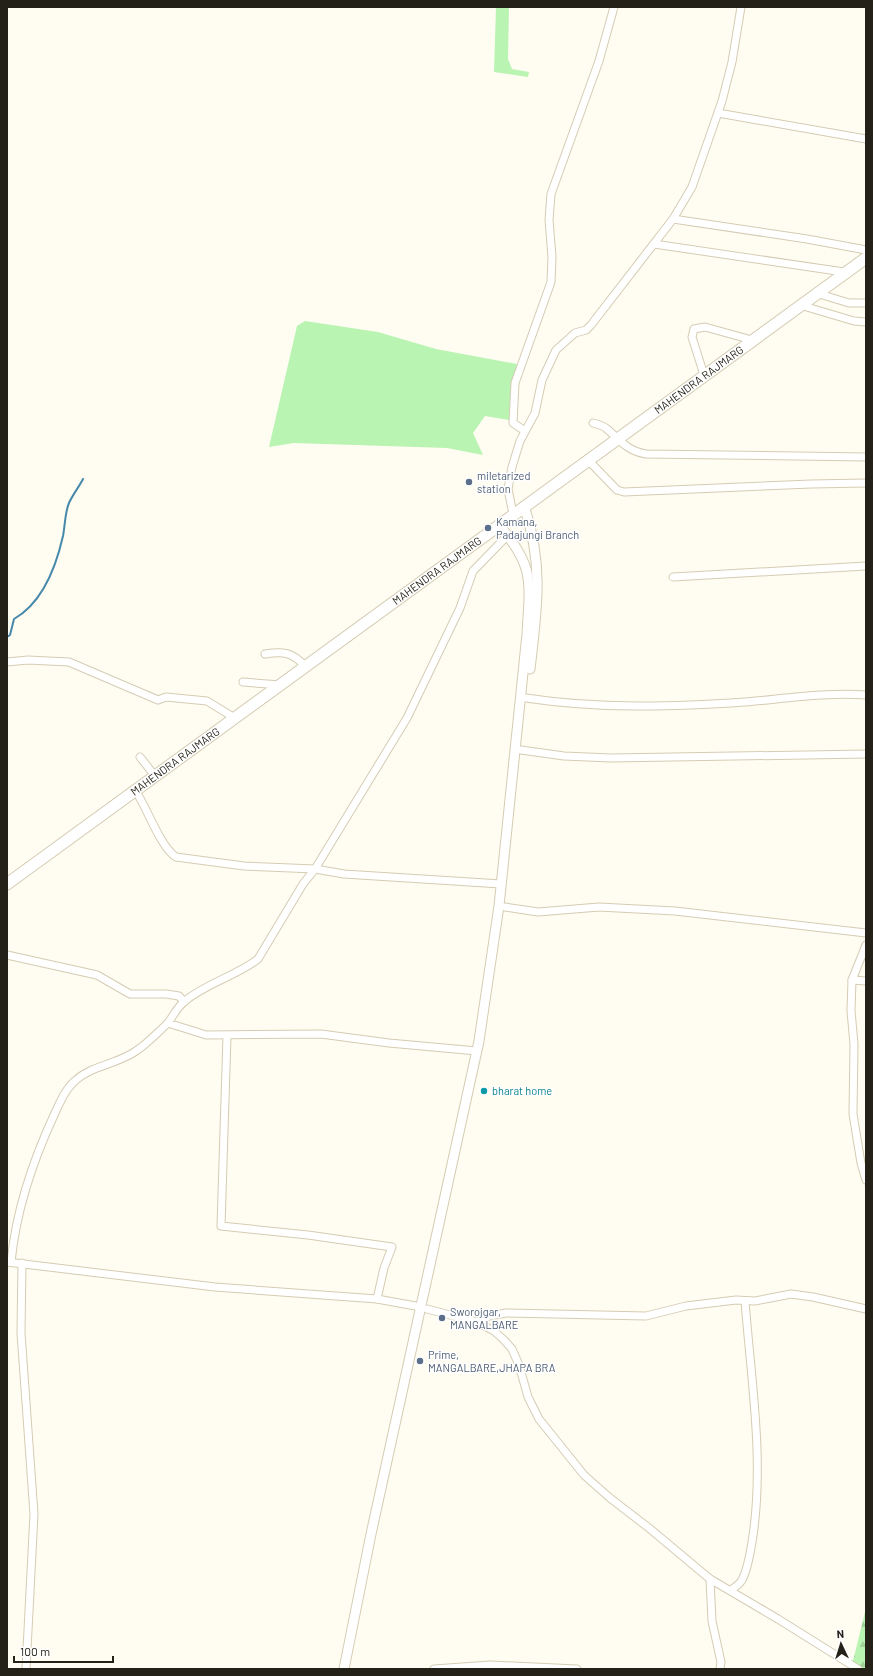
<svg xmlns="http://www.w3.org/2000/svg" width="873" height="1676" font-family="Barlow,sans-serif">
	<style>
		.grass { fill: #b9f4b3 }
		.forest { fill: url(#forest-firs) }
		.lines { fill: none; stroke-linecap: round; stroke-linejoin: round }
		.stream { stroke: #4789aa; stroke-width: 2 }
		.minor-casing { stroke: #d4ccb3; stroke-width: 9 }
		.major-casing { stroke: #d4ccb3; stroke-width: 11 }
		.highway-casing { stroke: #d4ccb3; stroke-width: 13 }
		.minor { stroke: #fff; stroke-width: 7 }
		.major { stroke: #fff; stroke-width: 9 }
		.highway { stroke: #fff; stroke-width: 11 }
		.service-dot { fill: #5c6f8a; stroke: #fff; stroke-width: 1.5 }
		.culture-dot { fill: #0f9aa8; stroke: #fff; stroke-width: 1.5 }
		.labels { text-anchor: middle; stroke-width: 3; stroke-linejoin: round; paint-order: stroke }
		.street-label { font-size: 11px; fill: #242118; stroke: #fff }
		.service-label { font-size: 11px; fill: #4e5e75; stroke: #fff; text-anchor: start }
		.culture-label { font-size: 11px; fill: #0d838f; stroke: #fff; text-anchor: start }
	</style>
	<defs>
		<pattern id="forest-firs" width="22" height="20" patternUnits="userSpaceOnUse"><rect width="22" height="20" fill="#b9f4b3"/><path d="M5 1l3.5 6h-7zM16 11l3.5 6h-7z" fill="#9fd199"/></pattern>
	</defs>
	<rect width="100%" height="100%" fill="#fffcf1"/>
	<!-- grass -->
	<g class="grass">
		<path d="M 496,7 L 509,7 L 508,59 L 512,69 L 529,72 L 528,77 L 494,72 Z"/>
		<path d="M 305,321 L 378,332 L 436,349 L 517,364 L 515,421 L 485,416 L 473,433 L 483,455 L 447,448 L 294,443 L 269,447 L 297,326 Z"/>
	</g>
	<!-- forest -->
	<path class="forest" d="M 866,1608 L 866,1669 L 851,1669 Z"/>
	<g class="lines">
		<!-- stream -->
		<path class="stream" d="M 7,637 L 10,635 L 14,619 C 42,603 56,567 63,536 C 65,526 65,512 69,503 C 73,494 79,487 83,479"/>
		<!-- minor casing -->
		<g class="minor-casing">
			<g id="minor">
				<path d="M 718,113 L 866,139"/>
				<path d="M 673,219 L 807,239 L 866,250"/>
				<path d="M 654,244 L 844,272"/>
				<path d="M 816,293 L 849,303 L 866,303"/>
				<path d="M 800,305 L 854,321 L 866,322"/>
				<path d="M 704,375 L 692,337 L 694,329 L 705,327 L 752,340"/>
				<path d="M 593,423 C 597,424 604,426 607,429 C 620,440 627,451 646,454 L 866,457"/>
				<path d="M 525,431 L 513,423 L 515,383 L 551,282 L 552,257 L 549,220 L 551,194 L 599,61 L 614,7"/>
				<path d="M 588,460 L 617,490 L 624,492 L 811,484 L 866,483"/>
				<path d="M 513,514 L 508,489 L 512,467 L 520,441 L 535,413 L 542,380 L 556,350 L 575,333 L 586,330 L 591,325 L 673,219 L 692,187 L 722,101 L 732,62 L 741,7"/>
				<path d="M 673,577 L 866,566"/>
				<path d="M 265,654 C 283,651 292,652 305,666"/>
				<path d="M 7,662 L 28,660 L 69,662 L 158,700 L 166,697 L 207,701 L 233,717"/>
				<path d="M 243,682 L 280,685"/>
				<path d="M 526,698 C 598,709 672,707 745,702 C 782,699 829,692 866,695"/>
				<path d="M 521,750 L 564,756 L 611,758 L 866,754"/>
				<path d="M 140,757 L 155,776"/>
				<path d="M 135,790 C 147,807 160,847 176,857 L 244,866 L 315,869 L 303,884 L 258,959 C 236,976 207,983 185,1001 C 178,1006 173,1016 168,1023 L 206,1035 L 321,1034 L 389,1043 L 477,1051"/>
				<path d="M 501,884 L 344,874 L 315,869 L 407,718 L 460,608 L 473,571 L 508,535"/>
				<path d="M 505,907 L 538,912 L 599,907 L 675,911 L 866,933"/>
				<path d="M 866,945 L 852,980 L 851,1011 L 854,1044 L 853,1114 L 861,1163 L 866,1180"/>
				<path d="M 7,955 L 97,975 L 130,994 L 166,994 L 179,996 L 184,1002"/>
				<path d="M 852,980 L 866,981"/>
				<path d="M 227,1036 L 221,1226 L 308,1235 L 392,1247 L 384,1268 L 377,1299"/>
				<path d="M 7,1262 L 215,1287 L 377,1299 L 421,1307"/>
				<path d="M 11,1262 C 16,1211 33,1160 55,1113 C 60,1102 66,1088 76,1080 C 93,1065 118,1064 136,1051 C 148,1043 158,1032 168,1023"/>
				<path d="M 22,1263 L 21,1333 L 34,1514 L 26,1669"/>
				<path d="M 427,1309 L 477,1322 L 494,1331 L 503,1339 L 512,1349 L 519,1365 L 528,1397 L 539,1419 L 584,1475 L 610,1498 L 649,1528 L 710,1579 L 778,1619 L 858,1669"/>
				<path d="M 477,1322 L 489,1316 L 506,1313 L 646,1316 L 686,1306 L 736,1300 L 755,1301 L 791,1294 L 813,1297 L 866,1309"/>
				<path d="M 710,1579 L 712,1621 L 721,1662 L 720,1669"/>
				<path d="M 731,1590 C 735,1587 739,1585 742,1580 C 748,1569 750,1554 752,1542 C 765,1463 751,1380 745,1301"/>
				<path d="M 434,1669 L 490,1665 L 577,1669"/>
			</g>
		</g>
		<!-- major casing -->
		<g class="major-casing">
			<g id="major">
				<path d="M 524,506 C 544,564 537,609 530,669"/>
				<path d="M 344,1669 L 371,1534 L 479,1041 L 499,906 L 527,634 C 530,582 535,567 499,525"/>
			</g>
		</g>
		<!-- highway casing -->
		<g class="highway-casing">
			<g id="highway">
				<path id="s1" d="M 7,884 L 866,258"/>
			</g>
		</g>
		<!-- minor -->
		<use href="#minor" class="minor"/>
		<!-- major -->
		<use href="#major" class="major"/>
		<!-- highway -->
		<use href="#highway" class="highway"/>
	</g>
	<!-- markers -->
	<g class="service-dot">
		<circle cx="469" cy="482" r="4"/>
		<circle cx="488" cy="528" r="4"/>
		<circle cx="442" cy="1318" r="4"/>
		<circle cx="420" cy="1361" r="4"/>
	</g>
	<circle class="culture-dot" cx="484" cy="1091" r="4"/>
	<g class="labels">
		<!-- street labels -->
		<g class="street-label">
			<text dy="4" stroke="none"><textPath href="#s1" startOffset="856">MAHENDRA RAJMARG</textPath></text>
			<text dy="4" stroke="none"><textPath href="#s1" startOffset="532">MAHENDRA RAJMARG</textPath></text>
			<text dy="4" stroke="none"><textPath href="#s1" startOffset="208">MAHENDRA RAJMARG</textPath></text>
		</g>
		<!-- service labels -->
		<g class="service-label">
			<text x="477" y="480">miletarized<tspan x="477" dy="13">station</tspan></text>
			<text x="496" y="526">Kamana,<tspan x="496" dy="13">Padajungi Branch</tspan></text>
			<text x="450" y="1316">Sworojgar,<tspan x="450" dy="13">MANGALBARE</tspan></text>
			<text x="428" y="1359">Prime,<tspan x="428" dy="13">MANGALBARE,JHAPA BRA</tspan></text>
		</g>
		<!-- culture labels -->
		<g class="culture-label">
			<text x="492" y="1095">bharat home</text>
		</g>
	</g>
	<!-- border -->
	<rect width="873" height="1676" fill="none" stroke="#242118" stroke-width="16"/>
	<!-- north arrow -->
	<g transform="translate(841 1644) rotate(356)" stroke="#ffffff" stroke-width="3" paint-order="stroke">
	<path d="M0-3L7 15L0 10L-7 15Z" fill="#242118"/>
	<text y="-6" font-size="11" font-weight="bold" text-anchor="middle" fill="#242118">N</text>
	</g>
	<!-- scale -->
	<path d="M14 1656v6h99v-6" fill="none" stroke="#242118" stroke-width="2"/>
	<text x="20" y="1656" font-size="12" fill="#242118" stroke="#ffffff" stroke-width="3" paint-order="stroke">100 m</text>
</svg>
